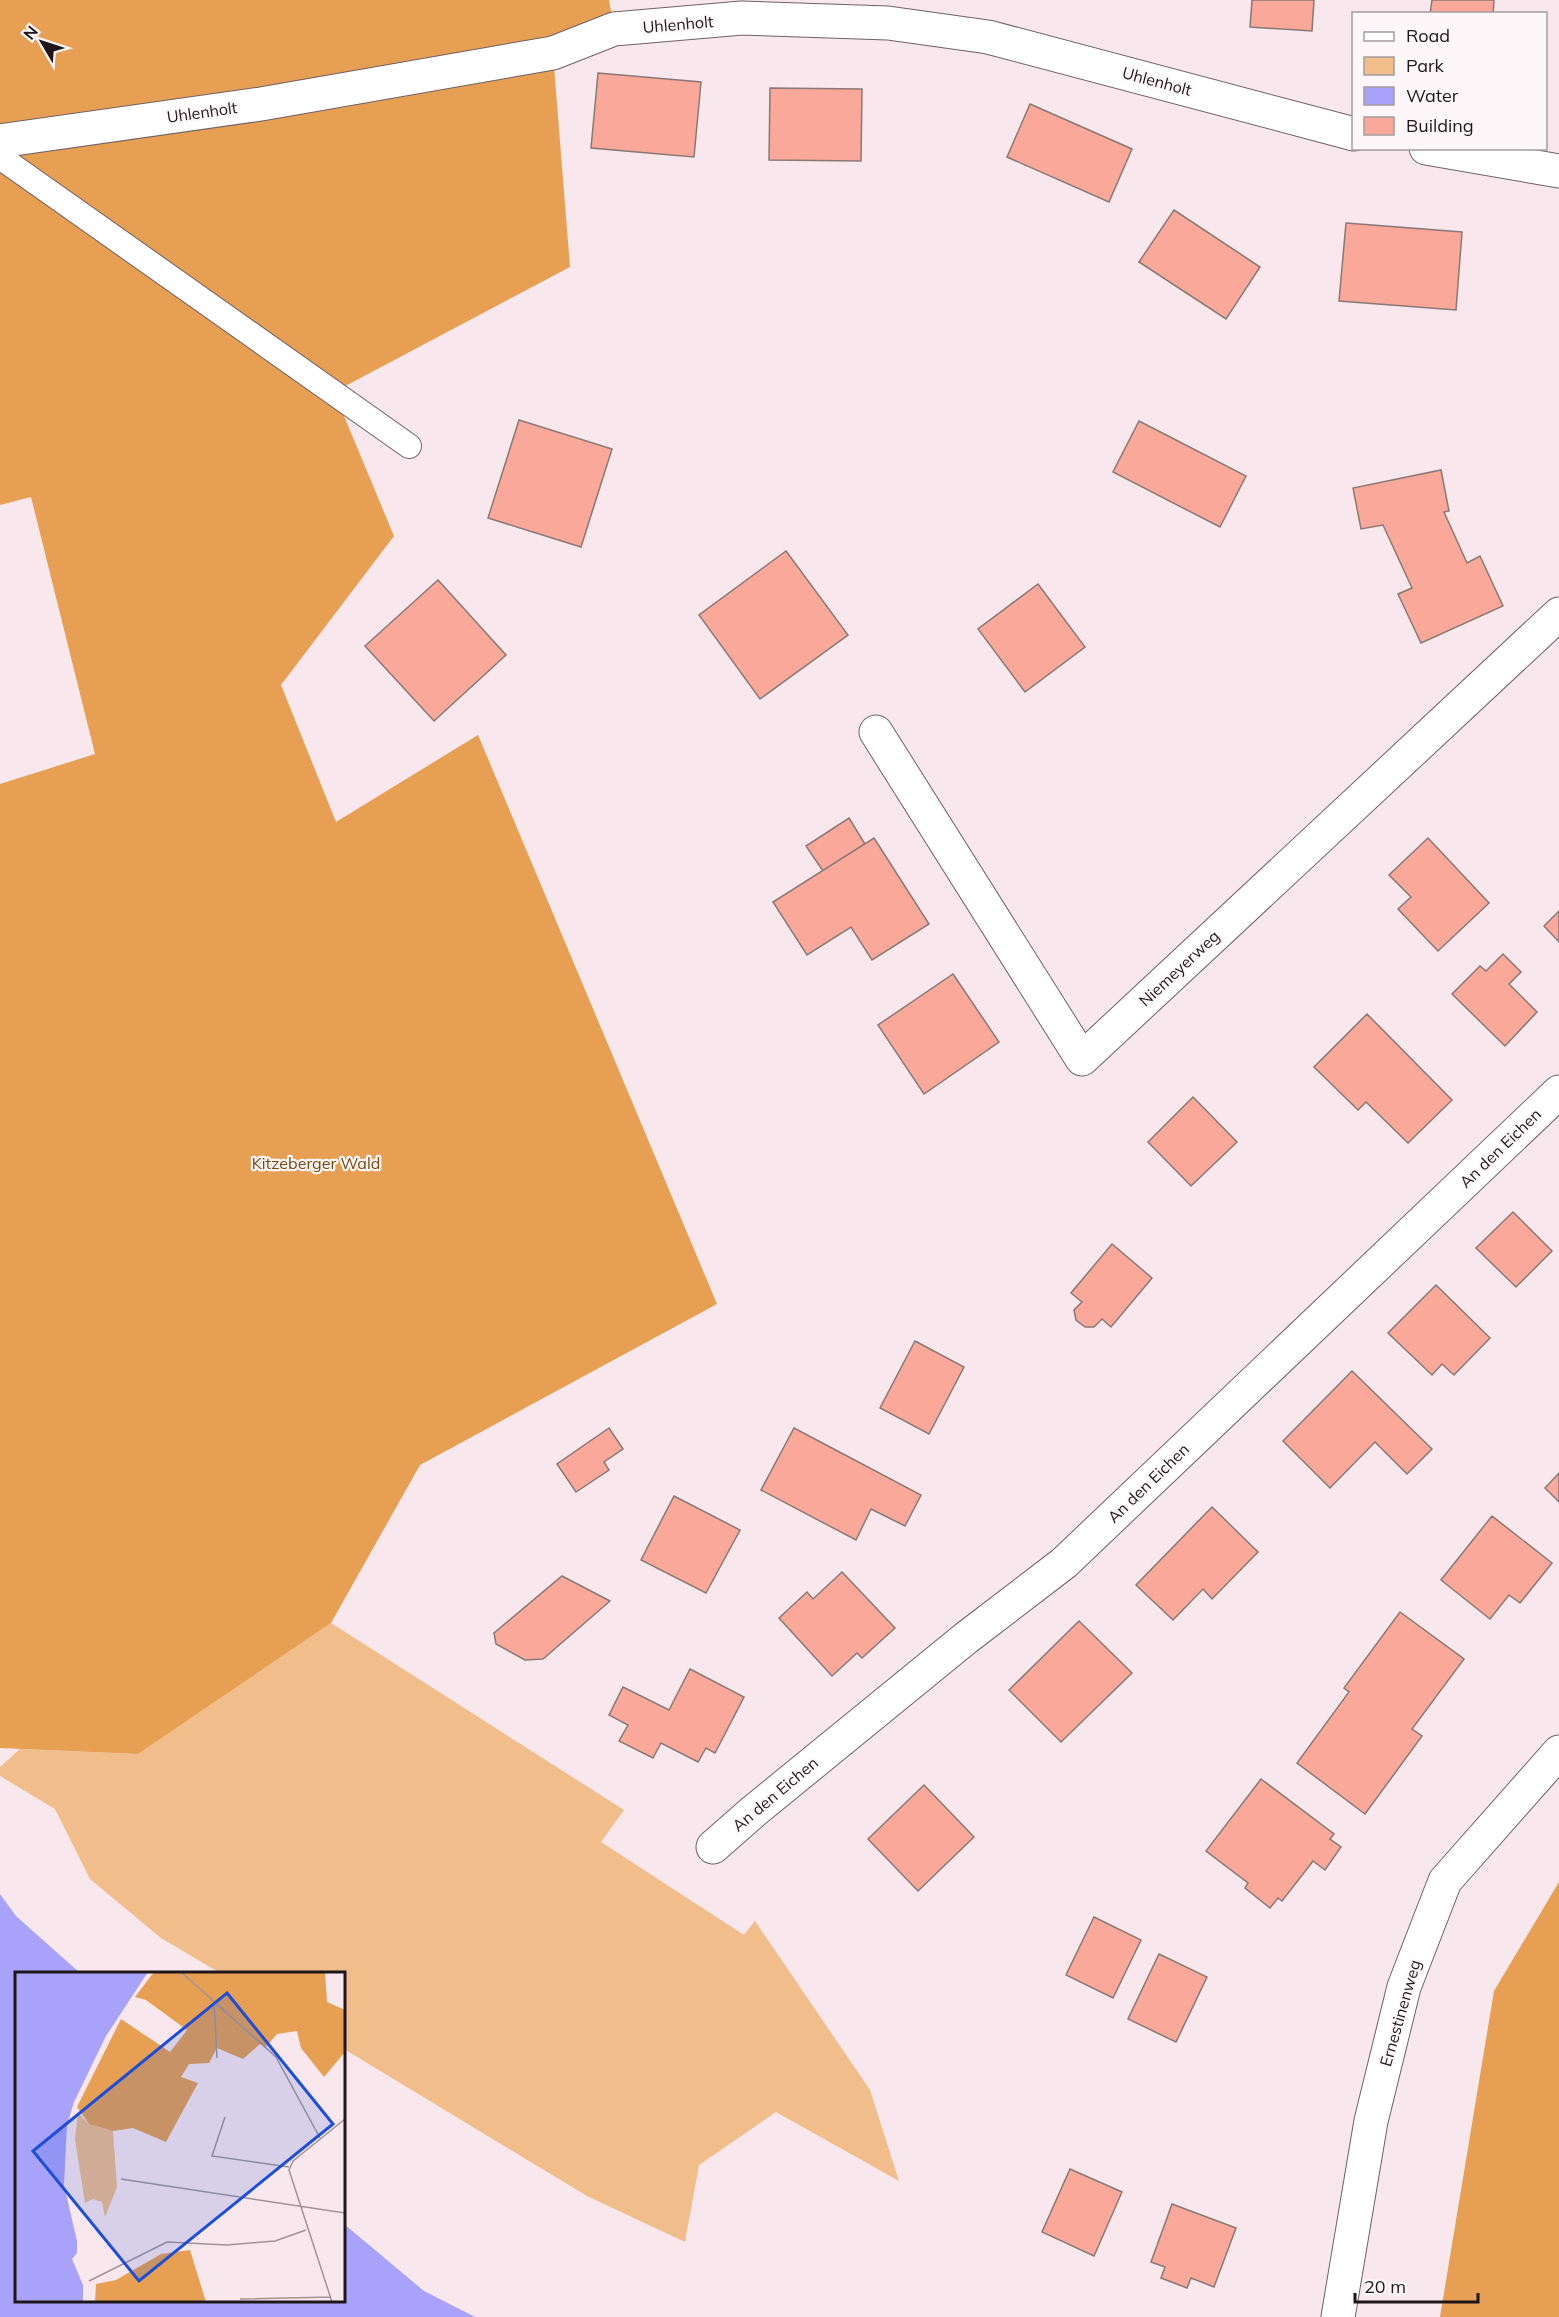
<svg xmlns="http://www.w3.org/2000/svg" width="1559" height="2317" font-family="Mulish,sans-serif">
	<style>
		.green { fill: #f0bd8b }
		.forest { fill: #e69f53 }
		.water { fill: #a8a2fa }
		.building { fill: #faa899; stroke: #887977; stroke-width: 1.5 }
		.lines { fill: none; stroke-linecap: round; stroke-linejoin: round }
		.lane-casing { stroke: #6f6166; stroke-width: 26 }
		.street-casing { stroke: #6f6166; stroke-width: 35 }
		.lane { stroke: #fff; stroke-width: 24 }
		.street { stroke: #fff; stroke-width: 33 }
		.labels { text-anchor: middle; stroke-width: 4.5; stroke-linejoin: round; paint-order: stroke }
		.street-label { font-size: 16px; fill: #1d1719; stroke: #fef7fa }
		.park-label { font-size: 16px; fill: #76470c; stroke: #fef7fa }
		.inset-road { fill: none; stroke: #a09498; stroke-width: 1.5 }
		.view { fill: #1d4ed8; fill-opacity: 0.15; stroke: #1d4ed8; stroke-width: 3 }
		.inset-edge { fill: none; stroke: #1d1719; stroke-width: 3 }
	</style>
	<rect width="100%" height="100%" fill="#f8e7ec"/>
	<!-- green -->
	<path class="green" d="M 331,1623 L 624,1810 L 601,1842 L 744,1935 L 755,1921 L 870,2090 L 899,2181 L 776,2112 L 699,2165 L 685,2242 L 587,2196 L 344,2049 L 344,1974 L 220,1973 L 161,1938 L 90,1879 L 55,1809 L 0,1776 L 0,1767 L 20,1749 L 138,1754 Z"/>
	<!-- forest -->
	<g class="forest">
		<path d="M 0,0 L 609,0 L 614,29 L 553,54 L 570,267 L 334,392 L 394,536 L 281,685 L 336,822 L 478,735 L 717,1304 L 420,1465 L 331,1623 L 138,1754 L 0,1748 L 0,784 L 95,754 L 31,497 L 0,505 Z"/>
		<path d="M 1559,1882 L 1559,2317 L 1440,2317 L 1494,1991 Z"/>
	</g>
	<!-- water -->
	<path class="water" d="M 0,1894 L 16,1916 L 80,1973 L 16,1974 L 16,2300 L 344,2300 L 344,2224 L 424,2291 L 475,2317 L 0,2317 Z"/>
	<!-- building -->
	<g class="building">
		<path d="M 1252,0 L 1314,0 L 1312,31 L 1250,27 Z"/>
		<path d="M 1432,0 L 1494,0 L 1493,14 L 1430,14 Z"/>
		<path d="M 598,73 L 701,82 L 694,157 L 591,148 Z"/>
		<path d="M 770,88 L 862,89 L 861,161 L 769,160 Z"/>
		<path d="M 1030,104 L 1132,149 L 1109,202 L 1007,157 Z"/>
		<path d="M 1174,210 L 1260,267 L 1226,319 L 1139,262 Z"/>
		<path d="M 1346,223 L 1462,232 L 1456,310 L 1339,301 Z"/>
		<path d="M 519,420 L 612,449 L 581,547 L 488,518 Z"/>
		<path d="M 1139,421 L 1246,476 L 1220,527 L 1113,472 Z"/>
		<path d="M 1441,470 L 1449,511 L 1444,512 L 1467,563 L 1480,556 L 1503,606 L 1421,643 L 1398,594 L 1412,588 L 1383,525 L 1361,529 L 1353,488 Z"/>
		<path d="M 786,551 L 848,635 L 760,699 L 699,615 Z"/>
		<path d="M 438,580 L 506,655 L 434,721 L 365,646 Z"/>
		<path d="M 1038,584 L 1085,647 L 1025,692 L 978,629 Z"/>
		<path d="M 849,818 L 865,844 L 823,871 L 806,846 Z"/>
		<path d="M 874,838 L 929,924 L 872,960 L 851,927 L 807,955 L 773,902 Z"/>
		<path d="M 1428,838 L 1489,903 L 1438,951 L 1398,909 L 1411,897 L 1389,875 Z"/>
		<path d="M 1559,911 L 1559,942 L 1544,926 Z"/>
		<path d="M 1503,954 L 1521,972 L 1509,984 L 1537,1012 L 1505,1046 L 1452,994 L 1480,966 L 1486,971 Z"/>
		<path d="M 953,974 L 999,1042 L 924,1094 L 878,1025 Z"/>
		<path d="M 1367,1014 L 1452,1100 L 1408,1143 L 1366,1102 L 1358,1110 L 1314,1067 Z"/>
		<path d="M 1193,1097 L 1237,1142 L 1191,1186 L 1148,1142 Z"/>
		<path d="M 1513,1212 L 1552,1251 L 1516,1287 L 1476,1248 Z"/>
		<path d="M 1112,1244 L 1152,1278 L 1111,1327 L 1102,1319 L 1094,1327 L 1085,1327 L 1076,1320 L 1074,1310 L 1082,1302 L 1071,1293 Z"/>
		<path d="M 1436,1285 L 1490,1338 L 1454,1375 L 1442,1364 L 1432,1375 L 1388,1333 Z"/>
		<path d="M 915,1341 L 964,1367 L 929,1434 L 880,1408 Z"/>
		<path d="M 1352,1371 L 1432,1449 L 1407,1474 L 1375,1442 L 1330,1488 L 1283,1441 Z"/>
		<path d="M 609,1428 L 623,1449 L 604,1462 L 609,1470 L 576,1492 L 557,1464 Z"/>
		<path d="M 794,1428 L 921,1495 L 905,1526 L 871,1509 L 856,1540 L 761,1490 Z"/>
		<path d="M 1559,1473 L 1559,1502 L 1545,1488 Z"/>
		<path d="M 674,1496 L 740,1530 L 706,1593 L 641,1560 Z"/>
		<path d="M 1212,1507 L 1258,1552 L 1212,1599 L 1203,1589 L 1173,1620 L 1136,1585 Z"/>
		<path d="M 1492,1516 L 1552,1563 L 1520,1603 L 1509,1595 L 1490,1619 L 1441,1580 Z"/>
		<path d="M 842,1572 L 895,1628 L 862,1658 L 857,1653 L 832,1676 L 779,1618 L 807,1592 L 813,1599 Z"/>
		<path d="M 562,1576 L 610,1601 L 543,1659 L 525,1660 L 496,1644 L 494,1633 Z"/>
		<path d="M 1400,1612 L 1464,1659 L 1412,1729 L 1422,1736 L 1365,1814 L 1297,1763 L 1349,1692 L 1344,1688 Z"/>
		<path d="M 1079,1621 L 1132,1673 L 1061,1742 L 1009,1690 Z"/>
		<path d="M 690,1669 L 744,1697 L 715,1753 L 706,1748 L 698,1762 L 661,1743 L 653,1758 L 619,1741 L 628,1725 L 609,1715 L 623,1687 L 669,1710 Z"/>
		<path d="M 1261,1779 L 1334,1834 L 1330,1839 L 1341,1847 L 1325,1870 L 1313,1861 L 1282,1901 L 1278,1898 L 1270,1908 L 1245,1888 L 1248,1883 L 1206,1851 Z"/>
		<path d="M 924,1785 L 974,1837 L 918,1891 L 868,1839 Z"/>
		<path d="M 1094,1917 L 1141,1940 L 1113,1998 L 1066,1975 Z"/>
		<path d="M 1159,1954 L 1207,1977 L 1176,2042 L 1128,2019 Z"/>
		<path d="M 1070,2169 L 1122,2192 L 1094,2256 L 1042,2232 Z"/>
		<path d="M 1172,2204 L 1236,2228 L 1214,2287 L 1191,2278 L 1187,2288 L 1161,2278 L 1165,2267 L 1151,2262 Z"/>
	</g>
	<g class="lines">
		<!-- lane casing -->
		<g class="lane-casing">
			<path id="lane" d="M 0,157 L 409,446"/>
		</g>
		<!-- street casing -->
		<g class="street-casing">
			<g id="street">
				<path d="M 0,141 L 261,104 L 553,53 L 614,29 L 742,18 L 888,23 L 988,37 L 1354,134"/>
				<path d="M 1426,148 L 1559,171"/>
				<path d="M 876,732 L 1082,1059 L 1559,614"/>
				<path d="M 713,1847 L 754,1811 L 966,1638 L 1064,1563 L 1559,1092"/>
				<path d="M 1338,2317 L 1371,2121 L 1404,1987 L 1445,1881 L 1559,1752"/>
			</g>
		</g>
		<!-- lane -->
		<use href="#lane" class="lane"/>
		<!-- street -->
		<use href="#street" class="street"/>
	</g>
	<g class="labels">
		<!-- street labels -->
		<g class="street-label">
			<text transform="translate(678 24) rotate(-5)" y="6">Uhlenholt</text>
			<text transform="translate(1157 81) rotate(15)" y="6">Uhlenholt</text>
			<text transform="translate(202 112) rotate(-8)" y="6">Uhlenholt</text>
			<text transform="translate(1179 968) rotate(-43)" y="6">Niemeyerweg</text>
			<text transform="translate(1500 1148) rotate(-44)" y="6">An den Eichen</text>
			<text transform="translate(1148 1483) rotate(-44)" y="6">An den Eichen</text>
			<text transform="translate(775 1794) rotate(-40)" y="6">An den Eichen</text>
			<text transform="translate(1400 2013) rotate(-74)" y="6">Ernestinenweg</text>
		</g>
		<!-- park labels -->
		<g class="park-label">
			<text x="316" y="1169">Kitzeberger Wald</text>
		</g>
	</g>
	<!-- overview -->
	<g transform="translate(15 1972)">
		<rect width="330" height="330" fill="#f8e7ec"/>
		<path d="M 63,141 L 74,152 L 98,159 L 102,215 L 90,245 L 87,230 L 78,227 L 70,231 L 60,167 Z" fill="#f0bd8b"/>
		<path d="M 139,0 L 310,0 L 312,30 L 330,38 L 330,80 L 309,105 L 286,76 L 282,59 L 262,62 L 251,75 L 245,72 L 228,87 L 202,76 L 194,91 L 174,92 L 166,105 L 183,111 L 151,170 L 118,156 L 98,159 L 74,152 L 62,135 L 106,47 L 155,80 L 172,58 L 131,28 L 120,25 ZM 175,278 L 191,330 L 80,330 L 81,312 L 101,308 L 146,282 Z" fill="#e69f53"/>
		<path d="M 0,0 L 133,0 L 91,64 L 59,130 L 52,153 L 49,213 L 62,269 L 62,281 L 57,287 L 68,313 L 68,330 L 0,330 Z" fill="#a8a2fa"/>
		<path class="inset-road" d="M 166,0 L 261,85 L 305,166M 199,30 L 202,86M 210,145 L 197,184 L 274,195M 106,207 L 330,241M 74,309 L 152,270 L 212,273 L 260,269 L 291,258M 225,327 L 315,325M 317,330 L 274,198 L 278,189 L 330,147"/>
		<path class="view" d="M 212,21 L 318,152 L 124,309 L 18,179 Z"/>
		<rect width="330" height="330" class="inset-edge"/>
	</g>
	<!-- legend -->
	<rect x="1352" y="12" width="195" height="138" fill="#fef7fa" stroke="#a49da0" stroke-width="1.5"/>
	<rect x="1364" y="32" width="30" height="9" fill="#ffffff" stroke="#a49da0" stroke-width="1.5"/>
	<text x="1406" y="42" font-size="18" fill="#1d1719">Road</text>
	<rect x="1364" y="57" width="30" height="18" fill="#f0bd8b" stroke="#a49da0" stroke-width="1.5"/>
	<text x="1406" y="72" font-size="18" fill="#1d1719">Park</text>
	<rect x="1364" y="87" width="30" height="18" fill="#a8a2fa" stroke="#a49da0" stroke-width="1.5"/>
	<text x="1406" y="102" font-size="18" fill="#1d1719">Water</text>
	<rect x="1364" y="117" width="30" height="18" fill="#faa899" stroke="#a49da0" stroke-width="1.5"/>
	<text x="1406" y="132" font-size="18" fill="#1d1719">Building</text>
	<!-- north arrow -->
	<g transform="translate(42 42) rotate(309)" stroke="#fef7fa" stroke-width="4.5" paint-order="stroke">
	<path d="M0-4.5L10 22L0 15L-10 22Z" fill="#1d1719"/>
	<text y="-9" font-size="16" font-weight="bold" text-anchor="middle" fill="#1d1719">N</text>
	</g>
	<!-- scale -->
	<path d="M1355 2293v9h123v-9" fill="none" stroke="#1d1719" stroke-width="3"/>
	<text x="1364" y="2293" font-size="18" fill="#1d1719" stroke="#fef7fa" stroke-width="4.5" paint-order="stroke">20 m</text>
</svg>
